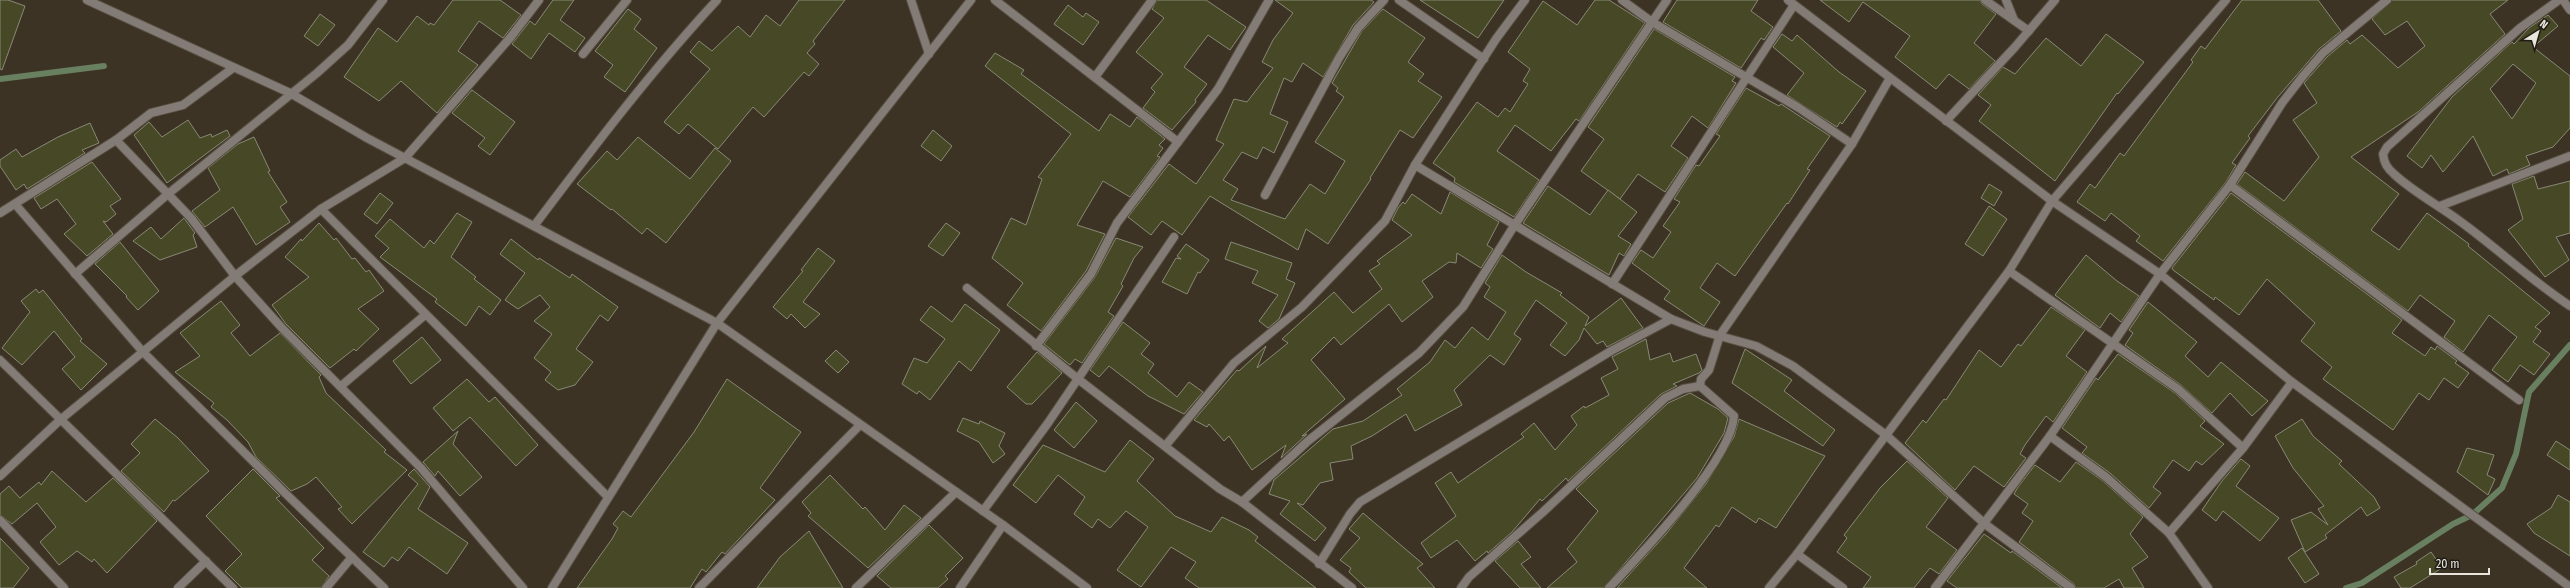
<svg xmlns="http://www.w3.org/2000/svg" width="2570" height="588" font-family="'Fira Sans Condensed',sans-serif">
	<style>
		.lines { fill: none; stroke-linecap: round; stroke-linejoin: round }
		.stream { stroke: #687f60; stroke-width: 6 }
		.building { fill: #474825; stroke: #888976; fill-rule: evenodd }
		.minor-casing { stroke: #584f42; stroke-width: 10 }
		.tertiary-casing { stroke: #584f42; stroke-width: 10 }
		.minor { stroke: #837b76; stroke-width: 8 }
		.tertiary { stroke: #837b76; stroke-width: 8 }
	</style>
	<rect width="100%" height="100%" fill="#3c3325"/>
	<g class="lines">
		<!-- stream -->
		<g class="stream">
			<path d="M 0,79 L 104,66"/>
			<path d="M 2346,588 L 2362,583 L 2453,524 L 2472,515 L 2502,488 L 2516,454 L 2529,392 L 2570,345"/>
		</g>
	</g>
	<!-- building -->
	<g class="building">
		<path d="M 0,0 L 8,0 L 25,6 L 2,70 L 0,69 Z"/>
		<path d="M 453,0 L 500,0 L 521,15 L 503,38 L 479,21 L 458,51 L 478,65 L 437,113 L 401,81 L 379,101 L 344,77 L 378,28 L 397,42 L 417,16 L 429,25 L 430,23 L 434,25 Z"/>
		<path d="M 553,0 L 574,0 L 560,20 L 585,38 L 575,52 L 549,33 L 531,59 L 512,44 L 530,21 L 535,25 Z"/>
		<path d="M 799,0 L 845,0 L 813,41 L 815,44 L 807,53 L 819,64 L 809,76 L 804,72 L 764,117 L 753,107 L 718,149 L 688,124 L 679,134 L 664,122 L 710,69 L 690,52 L 699,41 L 712,51 L 738,26 L 750,37 L 766,15 L 780,26 Z"/>
		<path d="M 1157,0 L 1206,0 L 1246,27 L 1230,50 L 1208,35 L 1184,67 L 1207,84 L 1195,100 L 1196,102 L 1172,130 L 1143,108 L 1155,92 L 1151,88 L 1163,74 L 1136,52 L 1164,18 L 1152,9 Z"/>
		<path d="M 1275,0 L 1371,0 L 1374,2 L 1353,25 L 1323,77 L 1303,63 L 1292,82 L 1284,78 L 1270,114 L 1288,122 L 1274,153 L 1263,147 L 1257,159 L 1242,152 L 1223,180 L 1238,189 L 1231,200 L 1285,219 L 1310,184 L 1325,194 L 1345,161 L 1315,142 L 1344,97 L 1336,91 L 1338,88 L 1332,83 L 1362,31 L 1383,9 L 1425,38 L 1408,62 L 1424,74 L 1418,81 L 1442,97 L 1413,138 L 1400,130 L 1370,178 L 1371,179 L 1328,244 L 1306,229 L 1298,250 L 1210,196 L 1182,235 L 1162,221 L 1151,235 L 1128,217 L 1169,164 L 1196,184 L 1224,144 L 1216,140 L 1234,99 L 1247,102 L 1273,68 L 1262,62 L 1273,40 L 1293,13 Z"/>
		<path d="M 1420,0 L 1504,0 L 1478,38 Z"/>
		<path d="M 1595,0 L 1609,0 L 1645,23 L 1579,121 L 1576,119 L 1551,151 L 1515,125 L 1497,151 L 1539,180 L 1514,217 L 1454,182 L 1455,178 L 1433,163 L 1477,102 L 1498,117 L 1505,108 L 1510,112 L 1528,84 L 1523,81 L 1530,69 L 1508,52 L 1543,1 L 1577,25 Z"/>
		<path d="M 1677,0 L 1758,0 L 1751,11 L 1773,27 L 1764,40 L 1761,38 L 1741,68 L 1663,22 Z"/>
		<path d="M 1820,0 L 1980,0 L 1982,4 L 1996,14 L 1974,43 L 1995,61 L 1969,89 L 1949,74 L 1936,89 L 1895,57 L 1910,36 L 1863,2 L 1849,22 Z"/>
		<path d="M 2242,0 L 2318,0 L 2341,31 L 2319,49 L 2277,98 L 2248,136 L 2250,138 L 2232,163 L 2236,165 L 2226,182 L 2163,261 L 2136,241 L 2140,236 L 2111,213 L 2105,221 L 2077,202 L 2090,184 L 2095,188 L 2120,153 L 2124,156 L 2193,62 L 2191,60 L 2201,46 L 2205,49 Z"/>
		<path d="M 2392,0 L 2508,0 L 2490,14 L 2505,34 L 2418,112 L 2351,157 L 2399,194 L 2371,230 L 2399,250 L 2427,213 L 2469,244 L 2468,246 L 2550,313 L 2535,327 L 2541,331 L 2533,342 L 2550,354 L 2534,375 L 2520,365 L 2508,382 L 2492,370 L 2517,337 L 2489,315 L 2463,352 L 2444,337 L 2455,321 L 2420,295 L 2408,311 L 2237,184 L 2245,172 L 2284,201 L 2319,157 L 2293,120 L 2317,103 L 2304,83 L 2327,57 L 2347,40 L 2350,44 L 2362,35 L 2398,68 L 2425,46 L 2407,21 L 2385,35 L 2372,19 Z"/>
		<path d="M 1068,5 L 1083,17 L 1086,13 L 1099,22 L 1083,45 L 1054,24 Z"/>
		<path d="M 628,9 L 641,19 L 634,29 L 657,48 L 625,92 L 604,77 L 613,65 L 595,51 Z"/>
		<path d="M 320,14 L 335,25 L 318,46 L 304,36 Z"/>
		<path d="M 2548,15 L 2558,26 L 2533,47 L 2570,76 L 2570,128 L 2553,147 L 2526,156 L 2530,165 L 2509,174 L 2507,169 L 2493,176 L 2473,136 L 2443,172 L 2431,155 L 2422,168 L 2407,156 L 2452,97 L 2512,42 L 2514,44 L 2529,28 ZM 2513,64 L 2536,83 L 2512,119 L 2490,89 Z"/>
		<path d="M 1654,29 L 1735,77 L 1732,81 L 1736,83 L 1708,128 L 1692,116 L 1671,146 L 1688,158 L 1665,192 L 1638,174 L 1620,199 L 1581,171 L 1604,139 L 1588,127 Z"/>
		<path d="M 1782,34 L 1792,41 L 1797,35 L 1839,72 L 1866,91 L 1842,124 L 1840,122 L 1837,127 L 1787,95 L 1804,73 L 1773,47 Z"/>
		<path d="M 2106,34 L 2144,62 L 2118,94 L 2117,93 L 2055,181 L 1979,121 L 1991,105 L 1978,95 L 2003,67 L 2015,74 L 2046,38 L 2081,66 Z"/>
		<path d="M 995,53 L 1024,70 L 1021,74 L 1099,131 L 1110,114 L 1130,127 L 1137,117 L 1165,139 L 1159,145 L 1163,148 L 1157,156 L 1160,157 L 1130,197 L 1103,181 L 1077,225 L 1105,234 L 1086,271 L 1041,331 L 1007,305 L 1023,283 L 992,258 L 1011,218 L 1026,225 L 1042,179 L 1038,177 L 1071,134 L 985,66 Z"/>
		<path d="M 1746,88 L 1779,106 L 1781,104 L 1830,136 L 1807,169 L 1810,170 L 1788,204 L 1787,203 L 1735,276 L 1717,263 L 1700,288 L 1720,302 L 1704,326 L 1664,299 L 1670,291 L 1632,263 L 1641,250 L 1653,258 L 1671,232 L 1663,226 L 1680,202 L 1674,199 L 1696,165 L 1699,166 L 1720,136 L 1716,134 Z"/>
		<path d="M 472,90 L 515,122 L 490,155 L 478,146 L 485,138 L 452,113 Z"/>
		<path d="M 188,120 L 200,138 L 211,134 L 212,137 L 227,130 L 230,136 L 167,183 L 134,135 L 149,122 L 162,137 Z"/>
		<path d="M 90,123 L 99,143 L 82,150 L 85,153 L 27,189 L 24,184 L 16,190 L 0,166 L 0,160 L 16,149 L 22,157 L 58,137 Z"/>
		<path d="M 933,130 L 952,146 L 941,161 L 921,146 Z"/>
		<path d="M 254,137 L 270,171 L 268,172 L 287,202 L 280,207 L 290,222 L 256,245 L 233,207 L 205,227 L 192,211 L 220,190 L 208,168 L 238,144 Z"/>
		<path d="M 638,137 L 690,179 L 715,148 L 731,161 L 666,243 L 647,228 L 642,234 L 612,209 L 611,210 L 577,184 L 607,151 L 617,160 Z"/>
		<path d="M 92,162 L 121,199 L 110,206 L 116,214 L 106,222 L 103,221 L 113,234 L 87,256 L 64,234 L 76,224 L 57,199 L 41,209 L 34,198 Z"/>
		<path d="M 2534,176 L 2538,189 L 2570,181 L 2570,233 L 2556,237 L 2569,260 L 2545,277 L 2508,230 L 2523,219 L 2512,184 Z"/>
		<path d="M 1989,184 L 2002,192 L 1994,206 L 1981,198 Z"/>
		<path d="M 1548,186 L 1590,215 L 1608,190 L 1637,212 L 1618,236 L 1631,244 L 1624,256 L 1619,253 L 1609,275 L 1523,223 Z"/>
		<path d="M 1450,192 L 1499,222 L 1487,245 L 1493,249 L 1481,268 L 1457,253 L 1456,263 L 1449,262 L 1422,281 L 1433,297 L 1402,322 L 1389,304 L 1341,345 L 1334,337 L 1311,360 L 1345,399 L 1302,436 L 1307,434 L 1281,458 L 1286,445 L 1252,470 L 1229,436 L 1224,441 L 1209,424 L 1207,427 L 1194,420 L 1237,370 L 1239,371 L 1266,346 L 1257,368 L 1288,343 L 1282,339 L 1334,292 L 1353,313 L 1382,289 L 1369,271 L 1380,264 L 1377,261 L 1412,235 L 1392,220 L 1398,208 L 1403,202 L 1405,204 L 1412,194 L 1441,214 Z"/>
		<path d="M 380,193 L 393,203 L 377,224 L 364,214 Z"/>
		<path d="M 2231,193 L 2402,320 L 2392,333 L 2425,356 L 2431,347 L 2435,350 L 2437,346 L 2457,361 L 2455,363 L 2469,373 L 2458,388 L 2444,378 L 2429,400 L 2419,393 L 2393,430 L 2323,379 L 2332,367 L 2301,341 L 2315,323 L 2267,279 L 2239,315 L 2215,297 L 2214,300 L 2173,270 L 2172,268 Z"/>
		<path d="M 1989,206 L 2007,219 L 1983,256 L 1965,244 Z"/>
		<path d="M 457,213 L 472,222 L 451,257 L 476,277 L 474,279 L 501,300 L 490,315 L 479,306 L 466,326 L 435,302 L 437,299 L 380,257 L 389,248 L 375,236 L 390,219 L 424,248 L 430,240 L 434,244 Z"/>
		<path d="M 184,218 L 195,233 L 193,235 L 197,247 L 160,260 L 133,241 L 151,227 L 161,239 Z"/>
		<path d="M 319,223 L 334,240 L 336,238 L 352,259 L 355,258 L 366,272 L 369,270 L 384,291 L 358,309 L 379,329 L 356,351 L 354,349 L 330,368 L 286,324 L 272,305 L 309,277 L 285,257 L 301,239 L 302,241 Z"/>
		<path d="M 946,223 L 960,233 L 943,256 L 928,246 Z"/>
		<path d="M 1116,238 L 1143,247 L 1134,258 L 1121,284 L 1123,286 L 1108,312 L 1114,316 L 1082,363 L 1075,359 L 1070,365 L 1044,344 L 1095,277 Z"/>
		<path d="M 511,239 L 538,260 L 539,258 L 570,278 L 572,274 L 618,307 L 608,321 L 600,315 L 576,349 L 593,362 L 575,385 L 558,390 L 545,380 L 551,372 L 534,358 L 552,334 L 534,321 L 550,307 L 540,295 L 518,309 L 505,300 L 525,273 L 500,254 Z"/>
		<path d="M 120,242 L 159,291 L 138,310 L 126,297 L 127,296 L 95,264 Z"/>
		<path d="M 1231,242 L 1292,263 L 1286,279 L 1295,283 L 1279,319 L 1268,328 L 1259,321 L 1278,295 L 1252,283 L 1258,271 L 1225,259 Z"/>
		<path d="M 1186,244 L 1209,260 L 1200,273 L 1198,272 L 1187,294 L 1162,282 L 1176,258 L 1181,259 L 1177,256 Z"/>
		<path d="M 818,248 L 835,261 L 803,302 L 820,314 L 805,328 L 791,314 L 787,319 L 773,307 L 803,271 L 801,270 Z"/>
		<path d="M 1502,255 L 1526,272 L 1562,293 L 1560,295 L 1589,317 L 1585,326 L 1621,298 L 1643,328 L 1607,347 L 1603,341 L 1597,344 L 1584,328 L 1579,340 L 1565,356 L 1550,345 L 1567,323 L 1536,300 L 1514,334 L 1521,339 L 1504,365 L 1490,355 L 1454,390 L 1462,405 L 1415,431 L 1406,414 L 1372,436 L 1351,446 L 1353,459 L 1330,463 L 1333,480 L 1320,483 L 1303,505 L 1297,503 L 1326,528 L 1315,541 L 1280,514 L 1290,501 L 1269,494 L 1274,480 L 1333,429 L 1363,421 L 1402,395 L 1397,389 L 1430,362 L 1445,340 L 1455,348 L 1472,327 L 1488,340 L 1506,312 L 1484,297 L 1490,287 L 1485,283 Z"/>
		<path d="M 2086,255 L 2117,281 L 2139,296 L 2121,322 L 2110,313 L 2100,328 L 2055,295 Z"/>
		<path d="M 36,289 L 39,293 L 43,290 L 82,339 L 80,341 L 107,364 L 81,390 L 62,369 L 75,357 L 54,331 L 22,365 L 2,348 L 30,312 L 21,301 Z"/>
		<path d="M 221,301 L 240,325 L 231,333 L 250,356 L 280,333 L 321,375 L 319,377 L 326,393 L 386,450 L 384,452 L 407,470 L 352,524 L 338,509 L 342,507 L 316,477 L 307,484 L 291,491 L 256,457 L 248,442 L 227,420 L 211,407 L 214,403 L 175,372 L 200,356 L 180,333 Z"/>
		<path d="M 2148,302 L 2197,342 L 2185,356 L 2208,377 L 2221,362 L 2268,401 L 2252,416 L 2230,393 L 2212,413 L 2181,385 L 2125,345 L 2133,333 L 2129,330 Z"/>
		<path d="M 965,304 L 1000,330 L 971,371 L 959,361 L 930,400 L 919,391 L 917,394 L 902,384 L 914,358 L 927,363 L 945,339 L 920,320 L 931,306 L 952,322 Z"/>
		<path d="M 2051,307 L 2085,330 L 2066,356 L 2087,372 L 2053,422 L 2046,416 L 2025,445 L 2020,454 L 2026,458 L 2004,487 L 1974,466 L 1955,490 L 1905,443 L 1923,420 L 1926,423 L 1944,399 L 1946,400 L 1979,350 L 2001,367 L 2018,344 L 2021,346 Z"/>
		<path d="M 1123,322 L 1150,343 L 1141,354 L 1154,364 L 1148,373 L 1177,397 L 1189,382 L 1203,392 L 1184,414 L 1148,396 L 1109,366 L 1099,377 L 1090,370 Z"/>
		<path d="M 422,337 L 441,360 L 411,384 L 393,361 Z"/>
		<path d="M 1646,339 L 1650,360 L 1670,353 L 1673,362 L 1696,354 L 1702,370 L 1699,373 L 1673,384 L 1677,386 L 1661,394 L 1568,481 L 1566,478 L 1542,501 L 1540,499 L 1512,532 L 1488,553 L 1487,551 L 1475,561 L 1457,540 L 1431,558 L 1421,543 L 1456,516 L 1435,483 L 1451,472 L 1458,483 L 1524,437 L 1521,434 L 1534,423 L 1555,450 L 1577,425 L 1571,416 L 1584,406 L 1585,408 L 1609,395 L 1601,378 L 1618,369 L 1612,357 Z"/>
		<path d="M 1745,349 L 1792,380 L 1784,391 L 1835,430 L 1823,446 L 1732,383 Z"/>
		<path d="M 836,350 L 849,362 L 838,373 L 825,361 Z"/>
		<path d="M 1037,352 L 1062,373 L 1032,404 L 1026,404 L 1007,387 Z"/>
		<path d="M 2118,354 L 2175,393 L 2205,421 L 2200,426 L 2224,444 L 2202,465 L 2196,461 L 2189,471 L 2173,460 L 2153,487 L 2161,493 L 2149,508 L 2110,473 L 2082,453 L 2087,447 L 2062,428 L 2096,378 L 2098,380 Z"/>
		<path d="M 467,379 L 489,402 L 495,397 L 538,445 L 516,466 L 470,417 L 453,431 L 433,408 Z"/>
		<path d="M 727,379 L 801,432 L 760,488 L 775,500 L 725,554 L 722,552 L 706,572 L 702,569 L 690,588 L 577,588 L 612,539 L 618,528 L 613,524 L 623,511 L 631,517 L 694,432 Z"/>
		<path d="M 1690,393 L 1718,409 L 1728,418 L 1724,433 L 1697,478 L 1604,588 L 1547,588 L 1577,562 L 1567,549 L 1598,511 L 1576,489 L 1668,403 Z"/>
		<path d="M 1076,402 L 1097,421 L 1074,448 L 1054,430 Z"/>
		<path d="M 963,418 L 979,424 L 980,421 L 1005,433 L 999,446 L 1005,454 L 993,463 L 979,442 L 957,431 Z"/>
		<path d="M 155,419 L 178,438 L 209,471 L 175,501 L 173,500 L 164,512 L 121,471 L 140,453 L 131,444 Z"/>
		<path d="M 1739,419 L 1825,456 L 1776,528 L 1759,518 L 1756,523 L 1732,507 L 1719,527 L 1716,525 L 1684,568 L 1707,588 L 1617,588 L 1666,534 L 1706,484 L 1734,437 Z"/>
		<path d="M 2302,419 L 2313,436 L 2342,461 L 2339,464 L 2374,497 L 2380,508 L 2367,516 L 2361,507 L 2325,535 L 2327,538 L 2305,552 L 2291,520 L 2311,512 L 2328,525 L 2318,509 L 2324,506 L 2293,468 L 2275,436 Z"/>
		<path d="M 458,431 L 453,444 L 482,477 L 460,496 L 438,471 L 435,476 L 423,462 Z"/>
		<path d="M 1130,440 L 1154,459 L 1137,481 L 1175,516 L 1211,532 L 1222,517 L 1249,530 L 1258,537 L 1255,541 L 1316,588 L 1199,588 L 1185,578 L 1196,562 L 1171,547 L 1141,587 L 1117,570 L 1148,527 L 1126,511 L 1110,528 L 1098,519 L 1092,528 L 1074,514 L 1085,497 L 1058,475 L 1036,503 L 1013,485 L 1043,445 L 1105,472 Z"/>
		<path d="M 2556,441 L 2570,450 L 2570,470 L 2547,455 Z"/>
		<path d="M 2467,448 L 2494,455 L 2487,475 L 2495,479 L 2488,495 L 2457,472 Z"/>
		<path d="M 2241,459 L 2250,466 L 2236,486 L 2279,518 L 2260,541 L 2223,511 L 2216,521 L 2202,510 L 2222,481 Z"/>
		<path d="M 1907,461 L 1948,498 L 1926,527 L 1957,550 L 1939,574 L 1930,568 L 1914,588 L 1863,588 L 1871,577 L 1837,552 L 1847,538 L 1844,535 L 1880,488 Z"/>
		<path d="M 2076,462 L 2103,481 L 2143,517 L 2130,534 L 2148,557 L 2132,568 L 2144,588 L 2124,588 L 2119,579 L 2104,588 L 2076,588 L 2074,584 L 2019,542 L 2033,521 L 2022,513 L 2028,504 L 2014,494 L 2018,487 L 2035,465 L 2060,482 Z"/>
		<path d="M 253,469 L 280,496 L 276,498 L 324,548 L 312,560 L 329,576 L 321,588 L 242,588 L 225,571 L 242,554 L 206,516 Z"/>
		<path d="M 414,469 L 430,487 L 418,509 L 468,543 L 447,574 L 409,547 L 398,561 L 392,557 L 384,567 L 363,552 L 418,484 L 408,475 Z"/>
		<path d="M 52,471 L 86,502 L 113,478 L 157,521 L 107,573 L 94,559 L 92,562 L 77,551 L 59,565 L 40,542 L 56,527 L 37,503 L 12,524 L 0,515 L 0,494 L 9,486 L 20,498 L 39,482 L 41,485 Z"/>
		<path d="M 830,475 L 863,509 L 865,507 L 885,530 L 904,505 L 921,518 L 868,568 L 808,516 L 811,513 L 802,502 Z"/>
		<path d="M 2558,495 L 2570,502 L 2570,556 L 2534,533 L 2527,524 L 2551,508 Z"/>
		<path d="M 1363,513 L 1423,564 L 1417,568 L 1435,588 L 1366,588 L 1349,572 L 1351,568 L 1340,560 L 1360,538 L 1349,529 Z"/>
		<path d="M 929,525 L 963,558 L 945,576 L 948,579 L 938,588 L 891,588 L 877,576 Z"/>
		<path d="M 809,531 L 843,588 L 757,588 L 780,557 Z"/>
		<path d="M 1984,534 L 2011,553 L 2012,551 L 2062,588 L 1957,588 L 1947,581 Z"/>
		<path d="M 0,538 L 29,568 L 13,588 L 0,588 Z"/>
		<path d="M 1518,541 L 1531,557 L 1521,564 L 1541,588 L 1520,588 L 1495,561 Z"/>
		<path d="M 2302,548 L 2319,574 L 2305,583 L 2288,558 Z"/>
		<path d="M 2431,552 L 2442,568 L 2410,588 L 2401,588 L 2394,577 L 2417,564 L 2416,562 Z"/>
	</g>
	<g class="lines">
		<!-- minor casing -->
		<g class="minor-casing">
			<g id="minor">
				<path d="M 911,0 L 929,54"/>
				<path d="M 995,0 L 1178,142"/>
				<path d="M 1399,0 L 1484,59"/>
				<path d="M 1622,0 L 1652,22 L 1799,108 L 1852,144"/>
				<path d="M 1788,0 L 2052,201 L 2160,274 L 2292,382 L 2570,587"/>
				<path d="M 1985,0 L 2029,31"/>
				<path d="M 2006,0 L 2014,20"/>
				<path d="M 2559,0 L 2520,28 L 2387,147 L 2383,154 C 2384,163 2387,168 2394,174 C 2413,192 2440,206 2461,222 C 2498,249 2532,281 2570,306"/>
				<path d="M 2563,0 L 2570,10"/>
				<path d="M 583,54 L 627,0"/>
				<path d="M 1095,77 L 1152,0"/>
				<path d="M 1946,121 L 2015,47 L 2055,0"/>
				<path d="M 116,140 L 191,218 L 235,276 L 282,328 L 421,468 L 523,588"/>
				<path d="M 1415,165 L 1671,319 L 1705,332 L 1756,346 L 1793,366 L 1886,435 L 1985,524 L 2071,588"/>
				<path d="M 2230,185 L 2519,400"/>
				<path d="M 1265,195 L 1339,58 L 1358,28 L 1384,0"/>
				<path d="M 15,204 L 143,352 L 285,493 L 384,588"/>
				<path d="M 2440,206 L 2570,156"/>
				<path d="M 321,209 L 608,497"/>
				<path d="M 0,213 L 116,140 L 151,113 L 183,105 L 233,68"/>
				<path d="M 534,226 C 592,149 651,71 717,0"/>
				<path d="M 2009,271 L 2178,389 L 2243,448"/>
				<path d="M 75,274 L 168,194 L 317,73 L 348,45 L 383,0"/>
				<path d="M 1612,284 L 1794,5"/>
				<path d="M 967,288 L 1078,379 L 1220,489 L 1242,502 L 1352,588"/>
				<path d="M 1036,346 L 1091,274 L 1117,223 L 1218,89 L 1269,0"/>
				<path d="M 0,360 L 233,588"/>
				<path d="M 341,386 L 425,315"/>
				<path d="M 2050,436 L 2106,477 L 2169,533 L 2208,588"/>
				<path d="M 1166,445 L 1234,363 L 1302,307 L 1385,221 L 1415,165 L 1496,39 L 1525,0"/>
				<path d="M 0,476 L 60,420 L 235,276 L 321,209 L 405,158 L 510,38 L 539,0"/>
				<path d="M 1242,502 L 1308,441 L 1419,353 L 1463,307 L 1514,226 L 1667,0"/>
				<path d="M 983,511 L 1048,423 L 1174,237"/>
				<path d="M 0,520 L 64,588"/>
				<path d="M 2169,533 L 2243,448 L 2292,382"/>
				<path d="M 1797,554 L 1843,588"/>
				<path d="M 1319,564 L 1350,514 L 1360,502 L 1611,351 L 1671,319"/>
				<path d="M 178,588 L 206,561"/>
				<path d="M 326,588 L 352,557"/>
				<path d="M 552,588 L 717,323 L 971,0"/>
				<path d="M 699,588 L 860,425"/>
				<path d="M 856,588 L 956,492"/>
				<path d="M 960,588 L 1003,525"/>
				<path d="M 1461,588 L 1469,577 L 1543,512 L 1665,398 L 1683,389 L 1700,386"/>
				<path d="M 1609,588 C 1641,554 1731,461 1734,416 L 1700,386 L 1701,379 L 1709,370 L 1720,335 L 1852,144 L 1890,78"/>
				<path d="M 1935,588 L 2050,436 L 2160,274 L 2230,185 L 2282,103 L 2303,76 L 2323,53 L 2387,0"/>
			</g>
		</g>
		<!-- tertiary casing -->
		<g class="tertiary-casing">
			<g id="tertiary">
				<path d="M 87,0 L 290,93 L 367,138 L 717,323 L 1003,525 L 1087,588"/>
				<path d="M 1769,588 L 1797,554 L 2009,271 L 2052,201 L 2226,0"/>
			</g>
		</g>
		<!-- minor -->
		<use href="#minor" class="minor"/>
		<!-- tertiary -->
		<use href="#tertiary" class="tertiary"/>
	</g>
	<!-- north arrow -->
	<g transform="translate(2538 32) rotate(37)" stroke="#1f1c15" stroke-width="3" paint-order="stroke">
	<path d="M0-3L7 15L0 10L-7 15Z" fill="#eae5dc"/>
	<text y="-6" font-size="11" font-weight="bold" text-anchor="middle" fill="#eae5dc">N</text>
	</g>
	<!-- scale -->
	<path d="M2430 568v6h59v-6" fill="none" stroke="#eae5dc" stroke-width="2"/>
	<text x="2436" y="568" font-size="12" fill="#eae5dc" stroke="#1f1c15" stroke-width="3" paint-order="stroke">20 m</text>
</svg>
